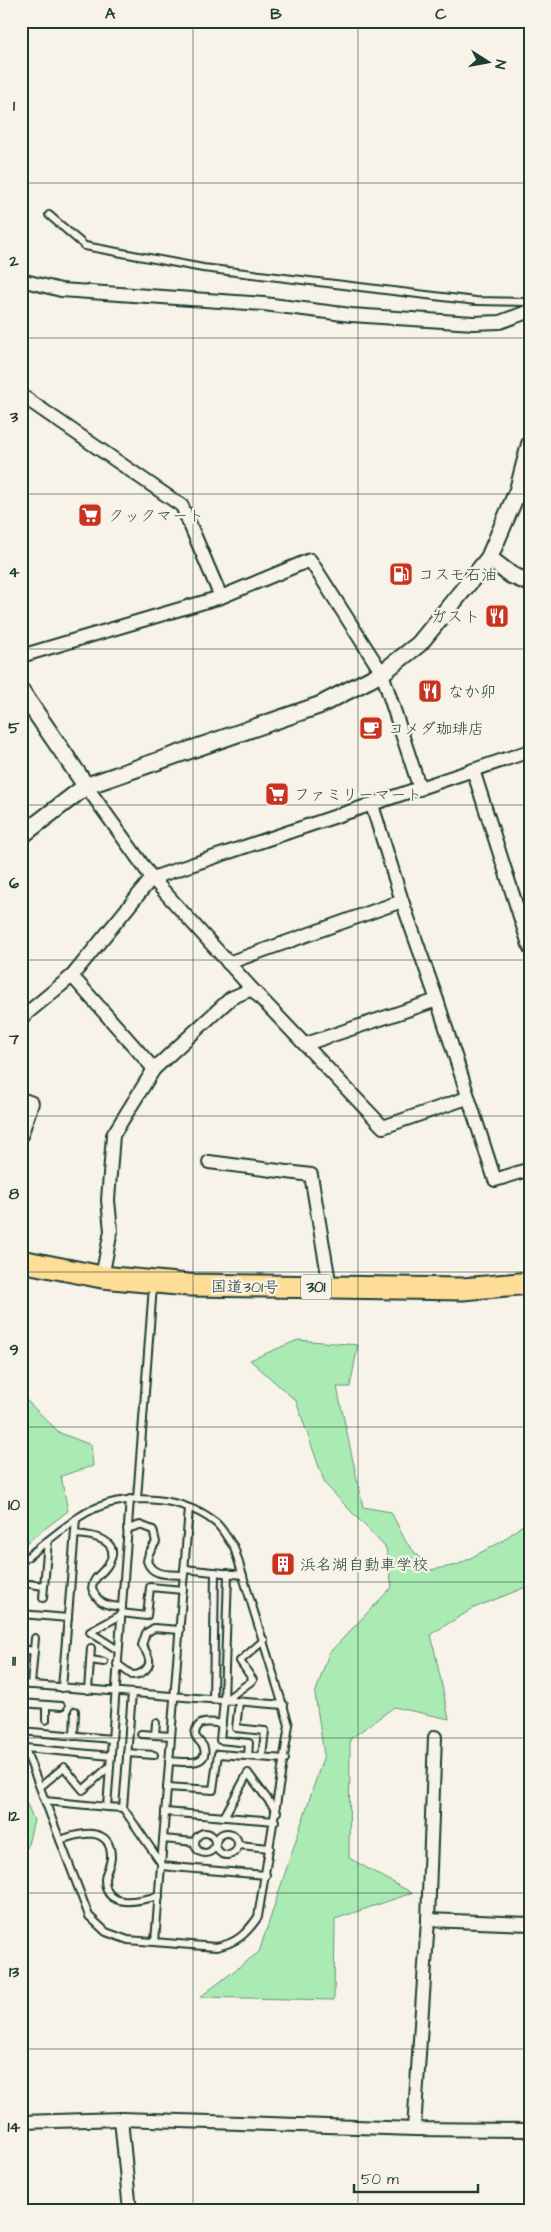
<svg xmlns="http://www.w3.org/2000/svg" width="551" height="2232" font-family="'Architects Daughter','Klee One',sans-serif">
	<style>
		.green { fill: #aaebb4; stroke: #649474 }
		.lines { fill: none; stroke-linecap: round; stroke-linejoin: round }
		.service-casing { stroke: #1f3d34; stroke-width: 10 }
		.minor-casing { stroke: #1f3d34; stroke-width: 16 }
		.tertiary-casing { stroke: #1f3d34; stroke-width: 20 }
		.trunk-casing { stroke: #1f3d34; stroke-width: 25 }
		.service { stroke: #f7f3e8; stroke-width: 6 }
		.minor { stroke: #f7f3e8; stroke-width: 12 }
		.tertiary { stroke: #f7f3e8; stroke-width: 16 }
		.trunk { stroke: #fedd96; stroke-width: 21 }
		.grid { fill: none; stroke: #1f3d34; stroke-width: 1; stroke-opacity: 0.55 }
		.labels { text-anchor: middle; stroke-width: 4.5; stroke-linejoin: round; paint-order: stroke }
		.shield { fill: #f7f3e8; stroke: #60746a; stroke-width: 1 }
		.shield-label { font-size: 15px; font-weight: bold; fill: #1f3d34 }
		.poi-label { font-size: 16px; fill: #1f3d34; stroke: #f7f3e8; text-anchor: start }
		.street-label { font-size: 16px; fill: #1f3d34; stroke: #f7f3e8 }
		.neatline { fill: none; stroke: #1f3d34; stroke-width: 2 }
		.grid-label { font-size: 16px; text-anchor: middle; font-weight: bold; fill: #1f3d34 }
	</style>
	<rect width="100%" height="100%" fill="#f7f3e8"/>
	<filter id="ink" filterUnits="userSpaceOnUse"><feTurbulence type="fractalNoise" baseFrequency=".02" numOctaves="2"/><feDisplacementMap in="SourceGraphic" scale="10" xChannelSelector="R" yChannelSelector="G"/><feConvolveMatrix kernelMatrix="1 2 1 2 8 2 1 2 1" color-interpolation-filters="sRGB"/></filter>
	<g filter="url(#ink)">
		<!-- green -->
		<g class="green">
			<path d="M 298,1340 L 358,1345 L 350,1387 L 337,1387 L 363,1507 L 391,1512 L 406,1542 L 430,1570 L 457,1565 L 501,1542 L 530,1519 L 530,1592 L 526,1587 L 474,1608 L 431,1634 L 449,1719 L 394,1707 L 350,1739 L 349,1858 L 412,1893 L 335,1919 L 334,2000 L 200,1997 L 259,1952 L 324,1755 L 315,1694 L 329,1653 L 392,1587 L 386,1548 L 325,1484 L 296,1401 L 250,1360 Z"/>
			<path d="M 21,1395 L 60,1433 L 91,1445 L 93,1466 L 61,1476 L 68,1511 L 21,1547 Z"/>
			<path d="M 21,1790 L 34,1820 L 27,1848 L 21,1836 Z"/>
		</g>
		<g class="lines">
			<!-- service casing -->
			<g class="service-casing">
				<g id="service">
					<path d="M 49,215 L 85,246 L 203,268 L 476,301 L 530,302"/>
					<path d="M 137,1499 L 153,1286"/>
					<path d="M 127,1529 L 140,1525 L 153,1530 L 156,1542 L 149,1553 L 147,1561 C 152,1577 170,1574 184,1575"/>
					<path d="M 75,1534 C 92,1535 125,1540 107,1566 C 102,1574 93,1577 92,1588 C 97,1603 106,1606 122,1607"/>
					<path d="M 21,1562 C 40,1547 59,1531 79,1517 C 118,1491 179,1494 216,1523 C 223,1529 228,1540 234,1547 L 289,1725 L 258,1917 C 246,1934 237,1943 216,1947 L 128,1940 L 106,1932 L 89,1916 L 21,1738"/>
					<path d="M 184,1569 L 243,1575"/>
					<path d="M 228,1573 L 224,1701 L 220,1740 L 249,1743 L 248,1756"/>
					<path d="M 30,1584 L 44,1586"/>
					<path d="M 43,1598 L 48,1541"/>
					<path d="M 121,1613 L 147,1616 L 150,1587 L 183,1590"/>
					<path d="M 21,1614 L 68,1618"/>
					<path d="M 21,1649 L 34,1651"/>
					<path d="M 118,1650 L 90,1632 L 121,1615"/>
					<path d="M 90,1660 L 104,1662"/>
					<path d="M 117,1664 L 132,1675 C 142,1675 153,1667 148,1656 C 147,1652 144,1649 142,1645 L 146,1633 L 154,1628 L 180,1630"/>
					<path d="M 21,1684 L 284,1705"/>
					<path d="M 31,1685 L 35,1638"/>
					<path d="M 62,1688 L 76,1519"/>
					<path d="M 88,1690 L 91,1648"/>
					<path d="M 132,1693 L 123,1808 L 161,1863"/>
					<path d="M 213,1700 L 215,1572"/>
					<path d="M 224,1701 L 253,1680 L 240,1661 L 264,1640"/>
					<path d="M 239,1702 L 236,1728 L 265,1731 L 262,1757"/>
					<path d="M 21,1703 L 61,1706"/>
					<path d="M 46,1720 L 46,1705"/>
					<path d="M 21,1731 L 112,1739"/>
					<path d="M 141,1734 L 171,1736"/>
					<path d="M 155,1735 L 156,1723"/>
					<path d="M 74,1736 L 75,1711"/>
					<path d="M 25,1748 L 111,1756"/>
					<path d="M 127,1753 L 154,1755"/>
					<path d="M 169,1761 C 178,1761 209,1768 204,1748 C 203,1744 197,1740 195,1735 C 196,1719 210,1722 222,1724"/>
					<path d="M 40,1787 L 64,1767 L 83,1790 L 110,1766"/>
					<path d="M 167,1787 L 213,1790 L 218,1754 L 285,1759"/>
					<path d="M 45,1801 L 107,1807 L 130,1499"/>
					<path d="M 107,1807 L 123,1808"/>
					<path d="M 165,1812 L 275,1821"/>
					<path d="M 224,1817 L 248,1773 L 277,1812"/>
					<circle cx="205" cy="1843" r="10"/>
					<circle cx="227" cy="1844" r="11"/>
					<path d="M 163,1839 L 195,1842"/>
					<path d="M 60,1840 C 79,1833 111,1825 111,1857 C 111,1865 105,1872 105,1880 C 106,1911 141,1900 159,1896"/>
					<path d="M 238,1845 L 270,1848"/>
					<path d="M 161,1866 L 266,1875"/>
					<path d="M 155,1942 L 189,1508"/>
				</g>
			</g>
			<!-- minor casing -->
			<g class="minor-casing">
				<g id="minor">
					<path d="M 21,280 L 61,290 L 264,304 L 351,315 L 473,323 L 500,322 L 530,311"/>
					<path d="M 21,395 L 182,506 L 221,597"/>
					<path d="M 21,656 L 221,597 L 310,560 L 382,673 L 420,789"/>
					<path d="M 473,770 L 530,948"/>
					<path d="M 86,786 L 152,878 L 252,989 L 383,1127 L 467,1098"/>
					<path d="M 372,805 L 402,901 L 437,1000 L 495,1180 L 530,1169"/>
					<path d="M 228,963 L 402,901"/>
					<path d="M 72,976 L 154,1069"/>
					<path d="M 21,1018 L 72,976 L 152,878 L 530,751"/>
					<path d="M 306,1044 L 437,1000"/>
					<path d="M 21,1099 L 32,1103 L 21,1136"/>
					<path d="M 209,1162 L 311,1175 L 330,1287"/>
					<path d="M 102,1277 L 111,1231 L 108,1200 L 113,1135 L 154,1069 L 231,998 L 252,989"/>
					<path d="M 428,1920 L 530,1924"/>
					<path d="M 121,2119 L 130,2211"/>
					<path d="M 21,2122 L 121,2119 L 414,2129 L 530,2130"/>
					<path d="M 414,2129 L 428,1920 L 435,1737"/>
				</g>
			</g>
			<!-- tertiary casing -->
			<g class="tertiary-casing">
				<g id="tertiary">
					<path d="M 489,558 L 511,575 L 530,583"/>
					<path d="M 21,691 L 86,786"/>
					<path d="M 21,836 L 86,786 L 320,705 L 382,673 L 419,644 L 489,558 L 518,490 L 530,444"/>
				</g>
			</g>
			<!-- trunk casing -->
			<g class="trunk-casing">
				<path id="trunk" d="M 21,1261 L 102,1277 L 188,1285 L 463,1289 L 530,1283"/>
			</g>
			<!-- service -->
			<use href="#service" class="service"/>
			<!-- minor -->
			<use href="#minor" class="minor"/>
			<!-- tertiary -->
			<use href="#tertiary" class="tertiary"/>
			<!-- trunk -->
			<use href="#trunk" class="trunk"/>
		</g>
	</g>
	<!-- grid -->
	<path class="grid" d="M 193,21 L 193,2211M 358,21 L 358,2211M 21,183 L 530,183M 21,338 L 530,338M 21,494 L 530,494M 21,649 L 530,649M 21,805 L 530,805M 21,960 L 530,960M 21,1116 L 530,1116M 21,1272 L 530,1272M 21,1427 L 530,1427M 21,1582 L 530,1582M 21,1738 L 530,1738M 21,1893 L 530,1893M 21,2049 L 530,2049"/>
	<!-- icons -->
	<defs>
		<g id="supermarket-square" transform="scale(1.25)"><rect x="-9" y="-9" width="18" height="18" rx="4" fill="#c8321e" stroke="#f7f3e8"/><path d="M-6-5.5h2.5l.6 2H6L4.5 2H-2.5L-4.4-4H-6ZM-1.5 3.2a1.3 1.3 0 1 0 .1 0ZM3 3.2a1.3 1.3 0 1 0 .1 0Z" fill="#fff"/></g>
		<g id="fuel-square" transform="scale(1.25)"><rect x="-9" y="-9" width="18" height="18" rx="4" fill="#c8321e" stroke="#f7f3e8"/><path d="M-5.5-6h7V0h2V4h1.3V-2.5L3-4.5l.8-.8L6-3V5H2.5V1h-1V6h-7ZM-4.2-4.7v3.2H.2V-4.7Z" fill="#fff"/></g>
		<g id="restaurant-square" transform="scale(1.25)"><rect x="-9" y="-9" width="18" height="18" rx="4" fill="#c8321e" stroke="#f7f3e8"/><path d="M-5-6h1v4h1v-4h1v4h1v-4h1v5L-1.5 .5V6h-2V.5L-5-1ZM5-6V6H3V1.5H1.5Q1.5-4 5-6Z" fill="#fff"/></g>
		<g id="cafe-square" transform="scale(1.25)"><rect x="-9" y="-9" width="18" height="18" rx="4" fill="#c8321e" stroke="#f7f3e8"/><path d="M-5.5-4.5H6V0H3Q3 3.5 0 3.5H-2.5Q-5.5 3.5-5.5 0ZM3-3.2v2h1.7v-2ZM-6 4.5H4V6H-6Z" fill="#fff"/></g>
		<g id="building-square" transform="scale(1.25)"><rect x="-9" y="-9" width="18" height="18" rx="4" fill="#c8321e" stroke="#f7f3e8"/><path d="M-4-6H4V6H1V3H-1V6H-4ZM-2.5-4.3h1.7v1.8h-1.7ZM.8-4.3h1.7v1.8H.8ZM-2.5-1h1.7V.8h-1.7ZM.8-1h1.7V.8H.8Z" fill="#fff"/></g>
	</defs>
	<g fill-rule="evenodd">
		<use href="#supermarket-square" x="90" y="515"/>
		<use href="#fuel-square" x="401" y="574"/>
		<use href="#restaurant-square" x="497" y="616"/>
		<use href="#restaurant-square" x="430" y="691"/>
		<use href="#cafe-square" x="371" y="728"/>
		<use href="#supermarket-square" x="277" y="794"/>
		<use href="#building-square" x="283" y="1564"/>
	</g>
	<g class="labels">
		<!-- shield labels -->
		<rect class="shield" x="301" y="1274.5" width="30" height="25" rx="4"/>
		<g class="shield-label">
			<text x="316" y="1292">301</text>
		</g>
		<!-- poi labels -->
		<g class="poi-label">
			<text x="108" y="521">クックマート</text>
			<text x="418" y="580">コスモ石油</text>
			<text x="480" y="622" text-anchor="end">ガスト</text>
			<text x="448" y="697">なか卯</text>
			<text x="388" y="734">コメダ珈琲店</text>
			<text x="294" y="800">ファミリーマート</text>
			<text x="300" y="1570">浜名湖自動車学校</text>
		</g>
		<!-- street labels -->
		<g class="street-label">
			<text transform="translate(245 1286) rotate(1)" y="6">国道301号</text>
		</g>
	</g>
	<!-- margin -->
	<rect width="551" height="2232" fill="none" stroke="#f7f3e8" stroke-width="55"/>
	<!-- north arrow -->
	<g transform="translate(488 62) rotate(101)" stroke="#f7f3e8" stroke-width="4" paint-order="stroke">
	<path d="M0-4L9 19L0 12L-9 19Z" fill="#1f3d34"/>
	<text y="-8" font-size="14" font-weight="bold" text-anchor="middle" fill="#1f3d34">N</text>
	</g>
	<!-- scale -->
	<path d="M354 2184v8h124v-8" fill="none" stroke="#1f3d34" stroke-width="2.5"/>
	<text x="361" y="2184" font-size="15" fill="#1f3d34" stroke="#f7f3e8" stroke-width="4" paint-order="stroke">50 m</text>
	<rect x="28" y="28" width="496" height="2176" class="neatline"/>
	<g class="grid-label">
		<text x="110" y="19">A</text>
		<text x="276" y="19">B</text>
		<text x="441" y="19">C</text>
		<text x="14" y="111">1</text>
		<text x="14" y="266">2</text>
		<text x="14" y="422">3</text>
		<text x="14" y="577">4</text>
		<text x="14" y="733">5</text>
		<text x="14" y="888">6</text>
		<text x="14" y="1044">7</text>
		<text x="14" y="1199">8</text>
		<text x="14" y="1355">9</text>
		<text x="14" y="1510">10</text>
		<text x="14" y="1666">11</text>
		<text x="14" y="1821">12</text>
		<text x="14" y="1977">13</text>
		<text x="14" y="2132">14</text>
	</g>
</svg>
